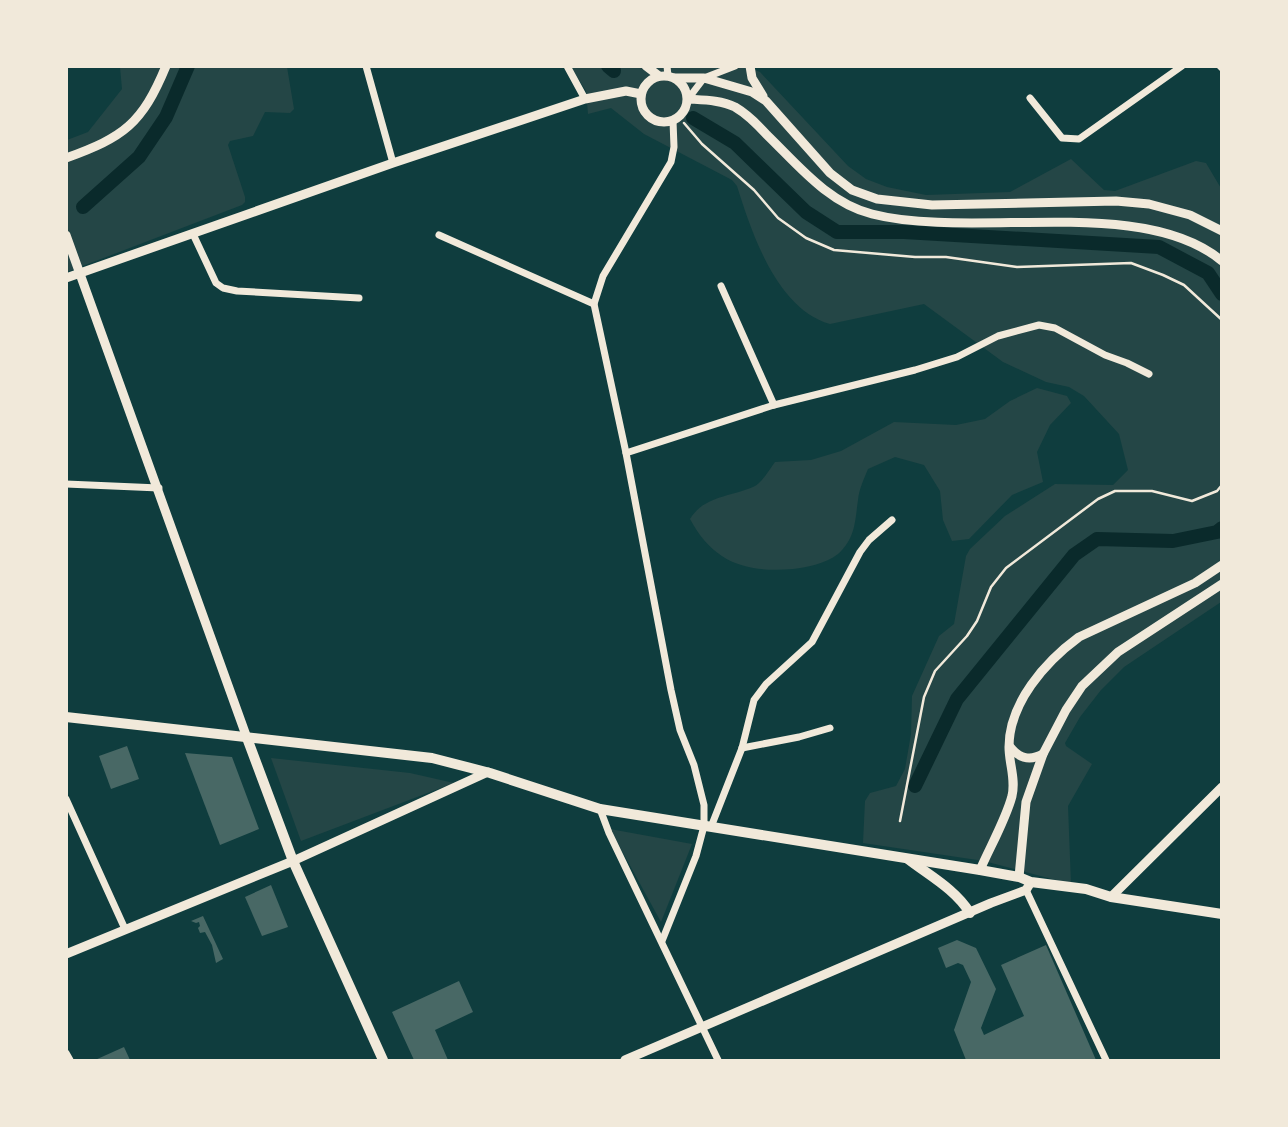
<svg xmlns="http://www.w3.org/2000/svg" width="1288" height="1127" font-family="'Zilla Slab',serif">
	<style>
		.green { fill: #244646 }
		.lines { fill: none; stroke-linecap: round; stroke-linejoin: round }
		.canal { stroke: #0a2a2b; stroke-width: 14 }
		.building { fill: #486865 }
		.path { stroke: #f1e9da; stroke-width: 2.5 }
		.minor { stroke: #f1e9da; stroke-width: 7 }
		.tertiary { stroke: #f1e9da; stroke-width: 9 }
		.secondary { stroke: #f1e9da; stroke-width: 10 }
		.primary { stroke: #f1e9da; stroke-width: 10 }
	</style>
	<rect width="100%" height="100%" fill="#0f3d3e"/>
	<!-- green -->
	<g class="green">
		<path d="M 120,67 L 287,67 L 294,109 L 290,113 L 265,112 L 253,136 L 230,141 L 228,145 L 245,197 L 245,202 L 242,205 L 67,272 L 67,140 L 88,132 L 122,89 Z"/>
		<path d="M 571,67 L 748,67 L 760,72 L 848,166 L 866,179 L 887,187 L 926,195 L 1010,192 L 1071,159 L 1104,190 L 1115,191 L 1196,161 L 1206,163 L 1222,190 L 1221,602 L 1124,667 L 1101,690 L 1080,717 L 1065,743 L 1066,746 L 1092,764 L 1068,806 L 1071,884 L 984,861 L 863,843 L 865,801 L 870,793 L 896,786 L 905,769 L 911,734 L 912,696 L 939,636 L 954,624 L 966,556 L 970,549 L 1005,516 L 1055,484 L 1113,485 L 1128,470 L 1119,434 L 1084,396 L 1069,387 L 1046,382 L 1003,362 L 924,304 L 830,324 C 777,309 752,234 737,186 L 732,180 L 644,134 L 611,108 L 588,114 L 586,91 Z"/>
		<path d="M 1037,388 L 1067,396 L 1071,403 L 1050,425 L 1037,452 L 1043,482 L 1012,495 L 969,539 L 952,541 L 943,520 L 940,491 L 924,465 L 895,457 L 868,469 C 864,479 859,489 858,500 C 855,520 856,538 838,554 C 825,564 808,567 793,569 C 745,573 713,562 690,519 C 704,496 730,497 753,487 C 762,483 769,470 775,462 L 811,460 L 841,451 L 894,422 L 956,425 L 985,419 L 1010,401 Z"/>
		<path d="M 271,758 L 410,773 L 454,783 L 301,841 Z"/>
		<path d="M 610,829 L 692,844 L 661,922 Z"/>
	</g>
	<g class="lines">
		<!-- canal -->
		<g class="canal">
			<path d="M 608,66 L 614,71"/>
			<path d="M 693,118 L 735,143 L 806,212 L 837,232 L 904,232 L 1159,247 L 1208,273 L 1222,294"/>
			<path d="M 83,207 L 139,157 L 166,117 L 188,66"/>
			<path d="M 915,786 L 957,699 L 1074,555 L 1097,539 L 1173,541 L 1217,532 L 1222,528"/>
		</g>
	</g>
	<!-- building -->
	<g class="building">
		<path d="M 127,746 L 139,779 L 111,789 L 99,756 Z"/>
		<path d="M 185,753 L 232,757 L 259,829 L 220,845 Z"/>
		<path d="M 271,885 L 288,927 L 262,936 L 245,897 Z"/>
		<path d="M 203,916 L 223,959 L 216,963 L 212,945 L 205,932 L 200,933 L 198,928 L 200,926 L 199,922 L 196,923 L 191,921 Z"/>
		<path d="M 957,940 L 976,948 L 996,989 L 981,1028 L 984,1035 L 1024,1016 L 1001,965 L 1046,945 L 1096,1060 L 966,1060 L 954,1030 L 971,982 L 963,965 L 958,963 L 946,968 L 938,948 Z"/>
		<path d="M 459,981 L 473,1012 L 435,1030 L 448,1060 L 414,1060 L 392,1012 Z"/>
		<path d="M 124,1047 L 130,1060 L 95,1060 Z"/>
	</g>
	<g class="lines">
		<!-- path -->
		<g class="path">
			<path d="M 684,123 L 702,144 L 754,190 L 778,218 L 806,238 L 834,250 L 915,257 L 946,257 L 1017,267 L 1131,263 L 1163,275 L 1184,285 L 1222,320"/>
			<path d="M 900,821 L 924,697 L 935,671 L 967,636 L 977,621 L 991,587 L 1006,568 L 1098,499 L 1115,491 L 1152,491 L 1192,501 L 1217,491 L 1222,485"/>
		</g>
		<!-- minor -->
		<g class="minor">
			<path d="M 366,66 L 393,163"/>
			<path d="M 567,66 L 585,99"/>
			<path d="M 667,66 L 668,76"/>
			<path d="M 1220,66 L 1222,68"/>
			<path d="M 1030,98 L 1062,138 L 1079,139 L 1182,66"/>
			<path d="M 688,99 L 704,78 L 735,66"/>
			<path d="M 193,234 L 216,283 L 223,288 L 237,291 L 359,298"/>
			<path d="M 439,235 L 594,304"/>
			<path d="M 721,286 L 774,405"/>
			<path d="M 626,453 L 774,405 L 915,370 L 957,357 L 998,336 L 1039,325 L 1055,328 L 1105,355 L 1127,363 L 1149,374"/>
			<path d="M 66,484 L 159,488"/>
			<path d="M 742,748 L 799,737 L 830,728"/>
			<path d="M 66,799 L 125,929"/>
			<path d="M 600,809 L 609,833 L 718,1060"/>
			<path d="M 711,827 L 742,748 L 754,700 L 766,684 L 812,642 L 860,552 L 869,540 L 892,520"/>
			<path d="M 1026,890 L 1106,1060"/>
			<path d="M 662,941 L 696,856 L 704,826 L 704,805 L 694,765 L 680,730 L 671,690 L 626,453 L 594,304 L 603,276 L 671,162 L 674,147 L 673,121"/>
			<path d="M 66,1053 L 70,1060"/>
		</g>
		<!-- tertiary -->
		<g class="tertiary">
			<path d="M 646,66 L 659,76"/>
			<path d="M 750,66 L 752,78 L 763,96"/>
			<circle cx="664" cy="99" r="23"/>
			<path d="M 675,78 L 704,78 L 752,92 L 766,101 L 830,173 L 852,190 L 877,199 L 932,205 L 1116,201 L 1149,204 L 1190,215 L 1222,231"/>
			<path d="M 688,99 C 703,100 721,100 735,107 C 747,114 758,125 767,135 C 798,165 828,203 872,214 C 973,240 1142,194 1222,261"/>
			<path d="M 66,158 C 124,137 142,124 166,66"/>
			<path d="M 66,235 L 247,738"/>
			<path d="M 66,278 L 393,163 L 585,99 L 626,91 L 641,94"/>
			<path d="M 1010,747 C 1020,759 1030,761 1043,754"/>
			<path d="M 980,870 C 990,847 1006,819 1012,796 C 1016,779 1009,764 1009,747 C 1009,703 1045,662 1079,637 L 1195,583 L 1222,565"/>
			<path d="M 1019,877 L 1026,802 L 1043,754 L 1066,710 L 1082,686 L 1118,652 L 1222,584"/>
			<path d="M 1111,897 L 1222,787"/>
			<path d="M 66,954 L 293,861 L 488,772"/>
			<path d="M 625,1060 L 991,903 L 1026,890 L 1031,882"/>
		</g>
		<!-- secondary -->
		<path class="secondary" d="M 247,738 L 293,861 L 383,1060"/>
		<!-- primary -->
		<g class="primary">
			<path d="M 66,717 L 432,758 L 490,773 L 600,809 L 980,870 L 1019,877 L 1031,882 L 1086,889 L 1111,897 L 1222,914"/>
			<path d="M 908,859 C 930,876 955,889 970,913"/>
		</g>
	</g>
	<!-- border -->
	<rect width="1288" height="1127" fill="none" stroke="#f1e9da" stroke-width="136"/>
</svg>
